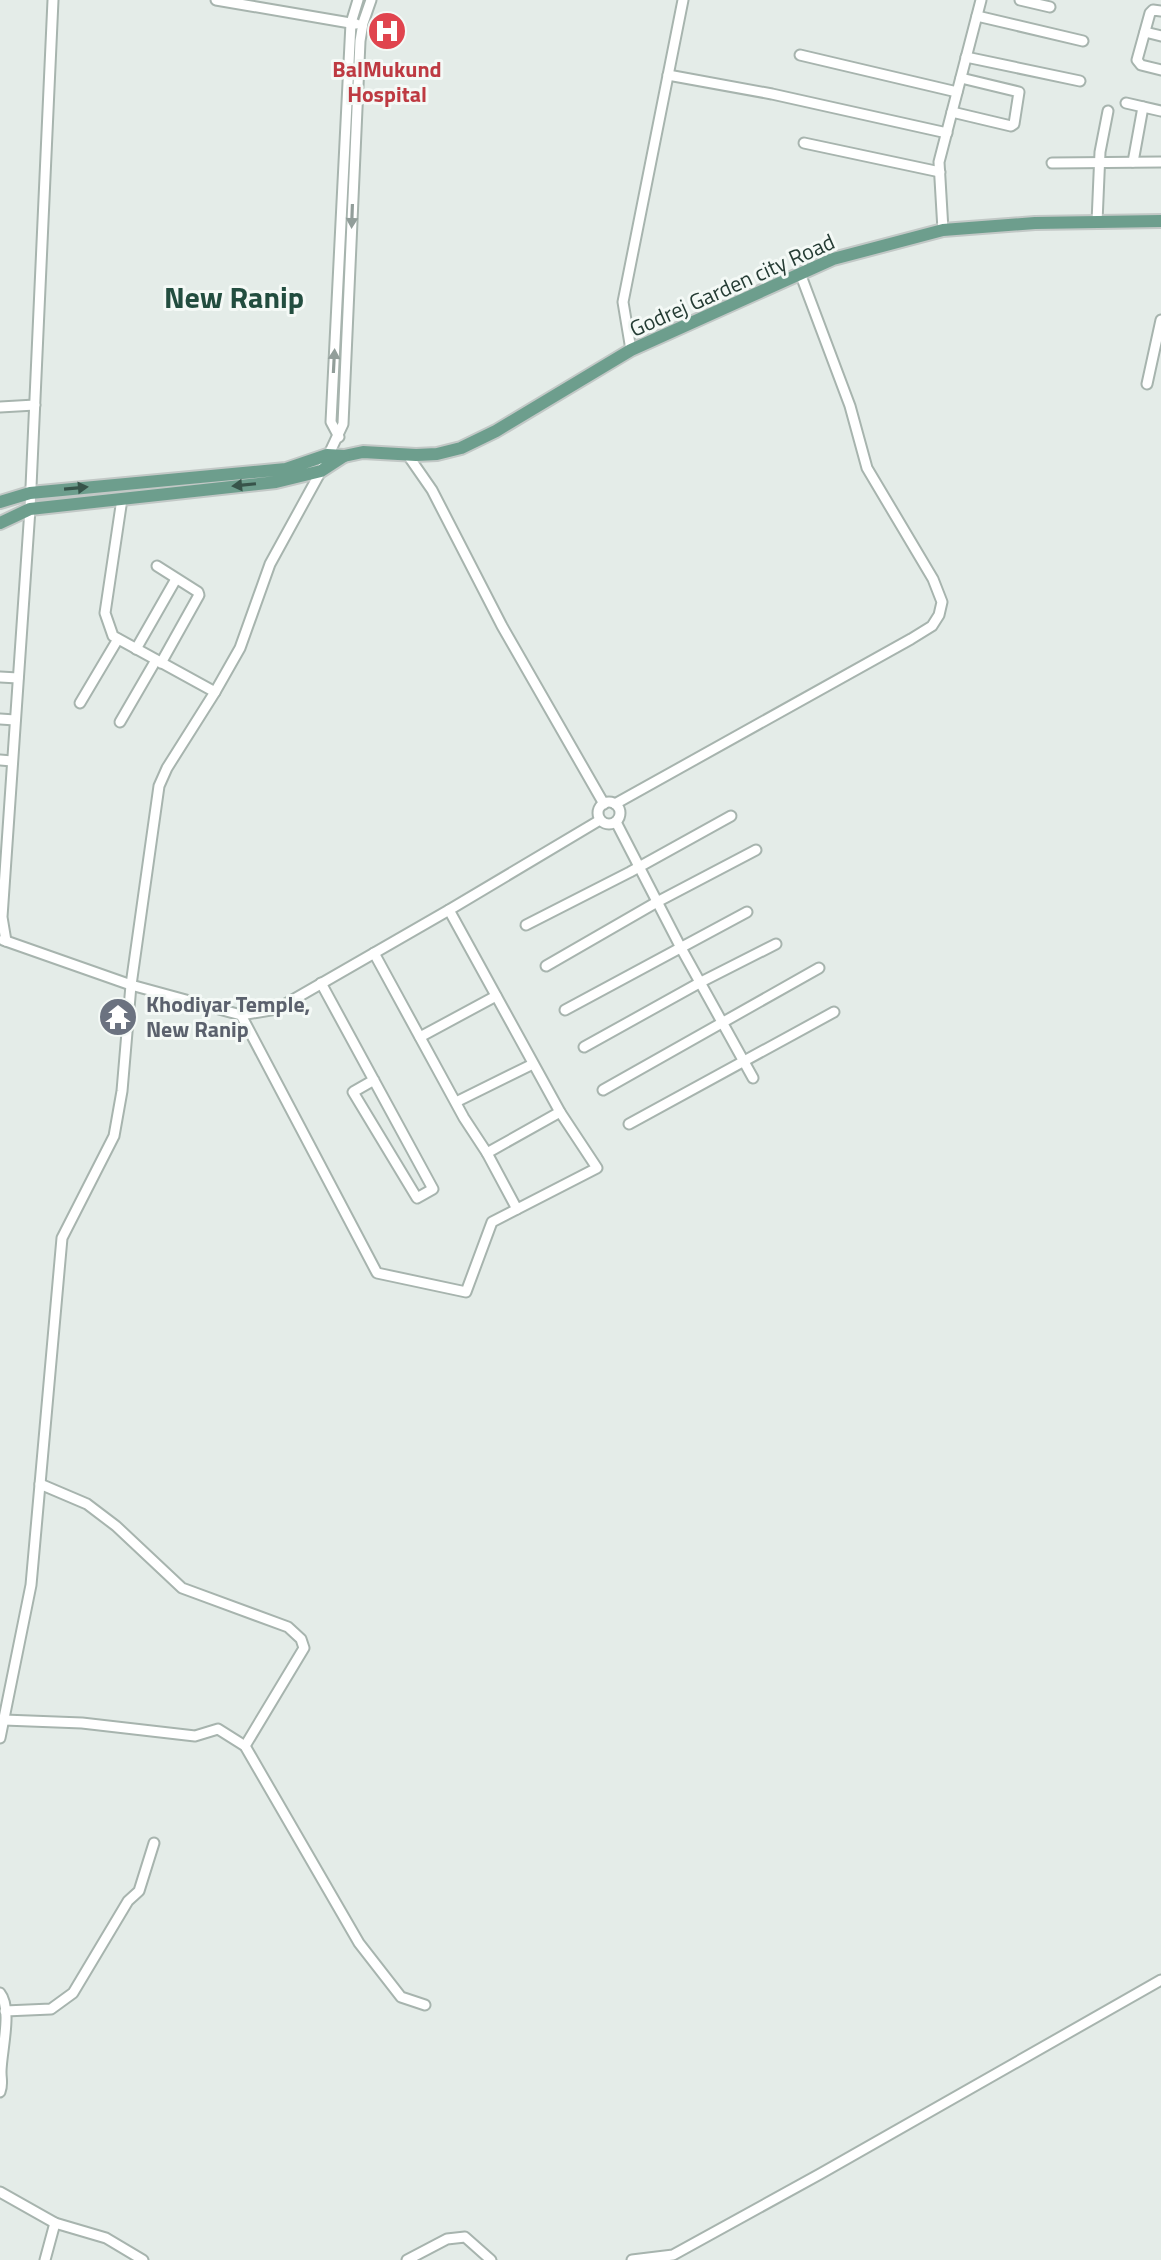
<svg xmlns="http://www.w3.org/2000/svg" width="1161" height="2260" font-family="'Titillium Web',sans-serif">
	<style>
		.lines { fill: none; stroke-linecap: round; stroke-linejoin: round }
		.minor-casing { stroke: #a7b4ae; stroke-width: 13 }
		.major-casing { stroke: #c2c8c6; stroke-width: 16 }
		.minor { stroke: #fff; stroke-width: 9 }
		.major { stroke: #6d9e8d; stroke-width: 12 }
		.oneway { fill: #929e9a }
		.oneway2 { fill: #37544a }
		.labels { text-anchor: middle; stroke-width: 6; stroke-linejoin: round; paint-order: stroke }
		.health-label { font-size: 22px; font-weight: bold; fill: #be3a42; stroke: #f4f9f6 }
		.street-label { font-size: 22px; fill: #253c34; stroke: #f4f9f6 }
		.worship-label { font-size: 22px; font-weight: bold; fill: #5b616d; stroke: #f4f9f6; text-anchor: start }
		.district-label { font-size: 30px; font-weight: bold; fill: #224d3f; stroke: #f4f9f6 }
	</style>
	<rect width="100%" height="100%" fill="#e4ece8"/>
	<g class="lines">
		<!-- minor casing -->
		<g class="minor-casing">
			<g id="minor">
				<path d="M 216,0 L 356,24"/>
				<path d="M 1020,0 L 1050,7"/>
				<path d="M 1161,11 L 1153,10 L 1150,13 L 1137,60 L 1141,65 L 1161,70"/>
				<path d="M 977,16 L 1083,41"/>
				<path d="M 1145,32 L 1161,36"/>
				<path d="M 800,55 L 957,92"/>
				<path d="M 966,57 L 1080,81"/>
				<path d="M 668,75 L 772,94 L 947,133"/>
				<path d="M 1126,103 L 1161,111"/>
				<path d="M 952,112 L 1011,126 L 1014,124 L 1019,92 L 961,78"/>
				<path d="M 804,143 L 940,172"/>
				<path d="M 1133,162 L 1143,107"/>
				<path d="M 1052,163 L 1161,162"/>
				<path d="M 1097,222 L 1100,152 L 1108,111"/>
				<path d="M 943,230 L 939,162 L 981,0"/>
				<path d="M 631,350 L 623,302 L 683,0"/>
				<path d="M 1147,384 L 1161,320"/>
				<path d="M 0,407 L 35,405"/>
				<path d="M 339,437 L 331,422 L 351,23 L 358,0"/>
				<path d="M 407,454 L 432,490 L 502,626 L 604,804"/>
				<path d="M 122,499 L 105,613 L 113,636 L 215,692"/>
				<path d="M 157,566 L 198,592 L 199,595 L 161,663"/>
				<path d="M 136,649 L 176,579"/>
				<path d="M 0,677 L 18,678"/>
				<path d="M 80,703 L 118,639"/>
				<path d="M 0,719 L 15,720"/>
				<path d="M 120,722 L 156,660"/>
				<path d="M 0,760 L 12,761"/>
				<circle cx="609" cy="813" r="11"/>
				<path d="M 615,804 L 911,639 L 932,626 L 939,615 L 942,602 L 933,579 L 867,468 L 850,406 L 800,273"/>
				<path d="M 616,822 L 681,948 L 753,1078"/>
				<path d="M 526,925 L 630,872 L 731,816"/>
				<path d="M 3,940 L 131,985 L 241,1015 L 277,1009 L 449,910 L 600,820"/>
				<path d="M 6,941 L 2,917 L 30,509 L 53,0"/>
				<path d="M 374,953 L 464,1118 L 487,1153 L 517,1209"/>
				<path d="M 546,966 L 657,902 L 756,850"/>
				<path d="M 321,983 L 433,1189 L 417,1198 L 353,1092 L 374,1080"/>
				<path d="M 565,1010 L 747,912"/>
				<path d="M 241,1015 L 377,1273 L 466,1292 L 492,1222 L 597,1168 L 560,1112 L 449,910"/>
				<path d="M 420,1037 L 496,996"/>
				<path d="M 584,1047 L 701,982 L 776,944"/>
				<path d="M 603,1090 L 819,968"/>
				<path d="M 456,1102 L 533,1064"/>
				<path d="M 629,1124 L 834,1012"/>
				<path d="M 487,1153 L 560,1112"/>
				<path d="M 40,1484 L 87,1504 L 116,1526 L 182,1588 L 288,1627 L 301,1639 L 304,1648 L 245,1746"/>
				<path d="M 4,1720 L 82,1723 L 195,1736 L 218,1729 L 245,1746 L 359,1943 L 401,1997 L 425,2005"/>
				<path d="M 0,1738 L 31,1585 L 62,1238 L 114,1136 L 122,1091 L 131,985 L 159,786 L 167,768 L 215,692 L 240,648 L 270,564 L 321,471 L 343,424 L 360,41 L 363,23 L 371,0"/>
				<path d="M 0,1993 C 13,2009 1,2052 1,2072 C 1,2080 3,2084 0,2092"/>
				<path d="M 5,2011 L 51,2009 L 73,1993 L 128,1901 L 139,1891 L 154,1843"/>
				<path d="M 0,2192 L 55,2223"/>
				<path d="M 45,2260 L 55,2223 L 106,2238 L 143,2260"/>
				<path d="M 407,2260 L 447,2239 L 465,2237 L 491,2260"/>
				<path d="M 632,2260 L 673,2255 L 820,2174 L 1161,1980"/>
			</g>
		</g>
		<!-- major casing -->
		<g class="major-casing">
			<g id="major">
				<path d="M 344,456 L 363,452 L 416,455 L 437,454 L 461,448 L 496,431 L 631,350 L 833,259 L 943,230 L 1035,223 L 1161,221"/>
				<path d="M 0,502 L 30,493 L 286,469 L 327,455 L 344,456 L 321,471 L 276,482 L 30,509 L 0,523"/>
			</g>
		</g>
		<!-- minor -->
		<use href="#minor" class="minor"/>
		<!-- major -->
		<use href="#major" class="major"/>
	</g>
	<!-- one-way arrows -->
	<defs><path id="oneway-solid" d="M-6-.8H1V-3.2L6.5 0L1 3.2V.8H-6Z" transform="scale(2)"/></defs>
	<g class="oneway">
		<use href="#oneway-solid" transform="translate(352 216) rotate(92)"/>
		<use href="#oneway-solid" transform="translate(334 361) rotate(-87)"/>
	</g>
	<g class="oneway2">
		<use href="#oneway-solid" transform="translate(244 485) rotate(174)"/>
		<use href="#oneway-solid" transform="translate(76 488) rotate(-5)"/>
	</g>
	<!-- icons -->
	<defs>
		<g id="hospital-disc" transform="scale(2)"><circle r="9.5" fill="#e0444e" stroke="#f4f9f6"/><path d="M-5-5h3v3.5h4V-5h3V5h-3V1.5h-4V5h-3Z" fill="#fff"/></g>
		<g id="temple-disc" transform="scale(2)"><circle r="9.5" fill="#6b7280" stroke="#f4f9f6"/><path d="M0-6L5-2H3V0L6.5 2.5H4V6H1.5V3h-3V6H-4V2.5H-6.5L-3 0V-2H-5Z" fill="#fff"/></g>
	</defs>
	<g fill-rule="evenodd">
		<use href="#hospital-disc" x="387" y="31"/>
		<use href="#temple-disc" x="118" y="1017"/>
	</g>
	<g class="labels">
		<!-- health labels -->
		<g class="health-label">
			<text x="387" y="77">BalMukund<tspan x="387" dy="25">Hospital</tspan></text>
		</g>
		<!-- street labels -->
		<g class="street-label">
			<text transform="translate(732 285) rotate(-24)" y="8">Godrej Garden city Road</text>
		</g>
		<!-- worship labels -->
		<g class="worship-label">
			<text x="146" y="1012">Khodiyar Temple,<tspan x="146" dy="25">New Ranip</tspan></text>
		</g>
		<!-- district labels -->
		<g class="district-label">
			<text x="234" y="308">New Ranip</text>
		</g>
	</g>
</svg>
